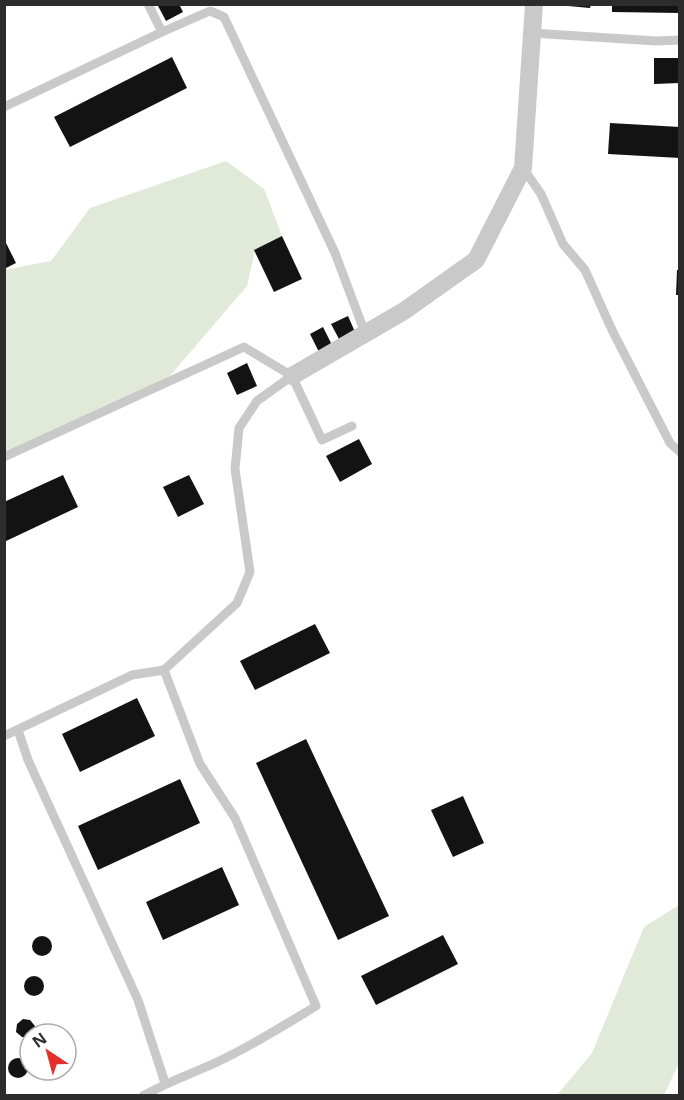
<svg xmlns="http://www.w3.org/2000/svg" width="684" height="1100" font-family="'Open Sans',sans-serif">
	<style>
		.green { fill: #e1ead9 }
		.building { fill: #131313 }
		.lines { fill: none; stroke-linecap: round; stroke-linejoin: round }
		.service { stroke: #c9c9c9; stroke-width: 9 }
		.minor { stroke: #c9c9c9; stroke-width: 18 }
	</style>
	<rect width="100%" height="100%" fill="#fff"/>
	<!-- green -->
	<g class="green">
		<path d="M 226,161 L 264,189 L 282,236 L 255,250 L 247,286 L 163,384 L 5,457 L 4,270 L 51,261 L 90,208 Z"/>
		<path d="M 679,905 L 679,1063 L 664,1095 L 557,1095 L 592,1053 L 644,927 Z"/>
	</g>
	<!-- building -->
	<g class="building">
		<path d="M 157,4 L 179,4 L 183,12 L 166,21 Z"/>
		<path d="M 568,4 L 591,4 L 590,8 L 568,6 Z"/>
		<path d="M 612,4 L 680,4 L 680,13 L 612,12 Z"/>
		<path d="M 172,57 L 187,88 L 70,147 L 54,117 Z"/>
		<path d="M 654,58 L 680,58 L 680,83 L 654,84 Z"/>
		<path d="M 610,123 L 680,127 L 680,158 L 608,154 Z"/>
		<path d="M 282,236 L 302,279 L 274,292 L 254,250 Z"/>
		<path d="M 4,239 L 16,263 L 4,269 Z"/>
		<path d="M 677,270 L 680,270 L 680,295 L 676,295 Z"/>
		<path d="M 348,316 L 355,332 L 339,339 L 331,324 Z"/>
		<path d="M 323,327 L 332,345 L 319,352 L 310,334 Z"/>
		<path d="M 247,363 L 257,386 L 237,395 L 227,373 Z"/>
		<path d="M 359,439 L 372,464 L 340,482 L 326,456 Z"/>
		<path d="M 63,475 L 78,507 L 4,542 L 4,502 Z"/>
		<path d="M 189,475 L 204,504 L 178,517 L 163,487 Z"/>
		<path d="M 315,624 L 330,653 L 255,690 L 240,661 Z"/>
		<path d="M 137,698 L 155,736 L 80,772 L 62,734 Z"/>
		<path d="M 306,739 L 389,916 L 338,940 L 256,763 Z"/>
		<path d="M 180,779 L 200,823 L 98,870 L 78,826 Z"/>
		<path d="M 463,796 L 484,843 L 453,857 L 431,810 Z"/>
		<path d="M 222,867 L 239,905 L 163,940 L 146,902 Z"/>
		<path d="M 443,935 L 458,964 L 376,1005 L 361,976 Z"/>
		<circle cx="42" cy="946" r="10"/>
		<circle cx="34" cy="986" r="10"/>
		<path d="M 23,1019 L 30,1020 L 35,1026 L 34,1033 L 30,1034 L 28,1038 L 22,1037 L 16,1032 L 17,1024 Z"/>
		<circle cx="18" cy="1068" r="10"/>
	</g>
	<g class="lines">
		<!-- service -->
		<g class="service">
			<path d="M 148,4 L 162,32 L 210,11 L 224,17 L 335,253 L 365,333"/>
			<path d="M 532,33 L 656,41 L 680,40"/>
			<path d="M 4,107 L 162,32"/>
			<path d="M 523,168 L 541,194 L 563,244 L 585,270 L 612,330 L 670,443 L 680,452"/>
			<path d="M 4,457 L 244,347 L 292,376 L 322,440 L 352,426"/>
			<path d="M 18,730 L 28,760 L 138,1000 L 165,1083"/>
			<path d="M 4,736 L 132,675 L 164,670 L 237,603 L 250,572 L 235,469 L 239,428 L 257,401 L 292,376"/>
			<path d="M 143,1096 C 167,1082 191,1074 215,1063 C 250,1047 283,1026 316,1006 L 235,818 L 200,764 L 164,670"/>
		</g>
		<!-- minor -->
		<path class="minor" d="M 292,376 L 404,311 L 476,260 L 523,168 L 534,4"/>
	</g>
	<!-- border -->
	<rect width="684" height="1100" fill="none" stroke="#2c2c2c" stroke-width="12"/>
	<!-- north arrow -->
	<g transform="translate(48 1052) rotate(324)"><circle r="28" fill="#ffffff" stroke="#ababab" stroke-width="1.5"/>
	<path d="M0-4.5L10 22L0 15L-10 22Z" fill="#e62e2b"/>
	<text y="-9" font-size="16" font-weight="bold" text-anchor="middle" fill="#2c2c2c">N</text>
	</g>
</svg>
